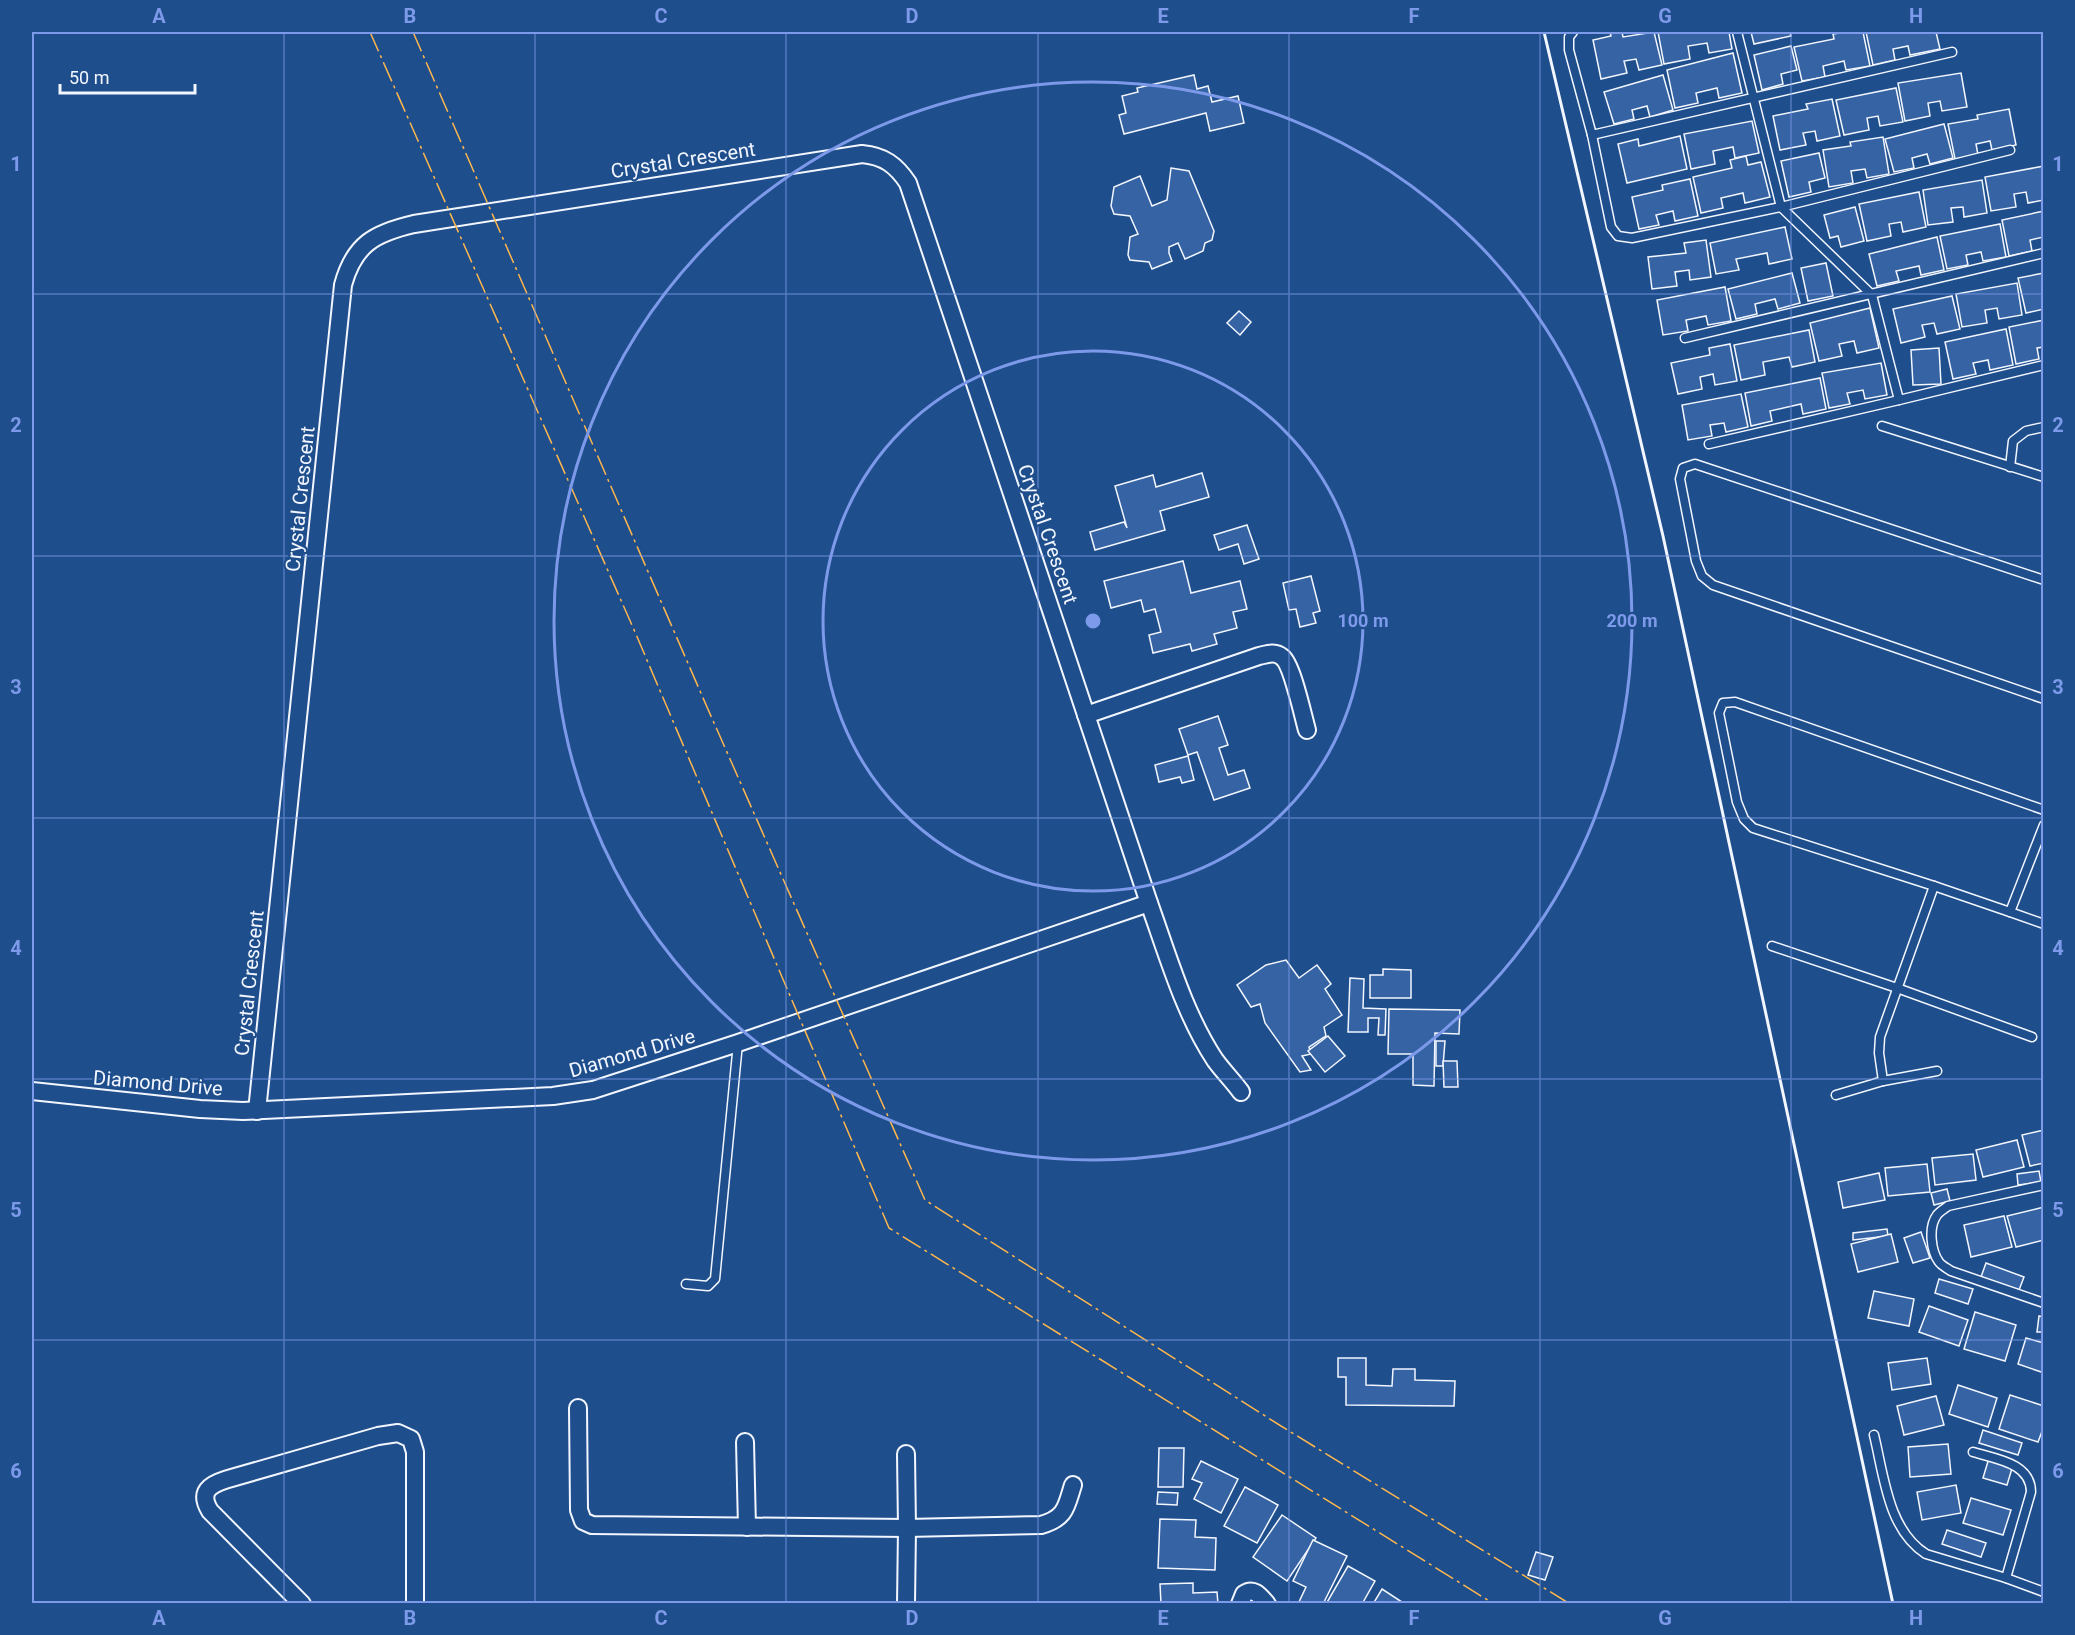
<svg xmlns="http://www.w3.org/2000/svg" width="2075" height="1635" font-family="Roboto,sans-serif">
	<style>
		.building { fill: #3563a3; stroke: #f2f6ff; stroke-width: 1.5 }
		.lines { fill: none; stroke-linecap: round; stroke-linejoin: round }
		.lane-casing { stroke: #f2f6ff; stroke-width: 11 }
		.street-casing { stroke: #f2f6ff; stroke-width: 20 }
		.lane { stroke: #1f4e8c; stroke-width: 8 }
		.street { stroke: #1f4e8c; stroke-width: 16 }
		.wall { stroke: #f2f6ff; stroke-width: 3 }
		.power { stroke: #ffb74d; stroke-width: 1.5; stroke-dasharray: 21 4.5 3 4.5; stroke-linecap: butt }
		.grid { fill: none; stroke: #7d9aea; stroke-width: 1.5; stroke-opacity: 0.55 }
		.ring { fill: none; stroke: #7d9aea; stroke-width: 3 }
		.labels { text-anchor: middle; stroke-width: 4.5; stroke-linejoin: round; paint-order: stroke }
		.street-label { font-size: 20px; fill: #f2f6ff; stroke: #1f4e8c }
		.centre { fill: #7d9aea; stroke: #1f4e8c; stroke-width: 3 }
		.ring-label { font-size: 18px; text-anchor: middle; font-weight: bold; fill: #7d9aea; stroke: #1f4e8c; stroke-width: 4.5; stroke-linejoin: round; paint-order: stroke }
		.neatline { fill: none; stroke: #7d9aea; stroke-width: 2 }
		.grid-label { font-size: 20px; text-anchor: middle; font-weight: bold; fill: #7d9aea }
	</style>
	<rect width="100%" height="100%" fill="#1f4e8c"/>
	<!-- building -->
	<g class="building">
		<path d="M 1610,32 L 1622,32 L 1623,37 L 1654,32 L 1662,65 L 1639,70 L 1636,59 L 1624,61 L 1627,73 L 1601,79 L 1593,40 L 1611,36 Z"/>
		<path d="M 1658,32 L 1729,32 L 1732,49 L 1709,53 L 1707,43 L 1688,46 L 1690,59 L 1664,64 Z"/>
		<path d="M 1751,32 L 1790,32 L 1791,36 L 1754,44 Z"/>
		<path d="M 1846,32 L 1863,32 L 1870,66 L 1846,70 L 1844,61 L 1823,66 L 1825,77 L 1802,81 L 1794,47 L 1834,39 L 1833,34 Z"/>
		<path d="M 1866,32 L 1936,32 L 1940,49 L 1910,55 L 1908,46 L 1893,49 L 1895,60 L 1873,65 Z"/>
		<path d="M 1791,46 L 1797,70 L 1781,74 L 1783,84 L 1762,90 L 1754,55 Z"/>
		<path d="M 1733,53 L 1742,93 L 1719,98 L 1717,88 L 1696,93 L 1698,103 L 1675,108 L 1667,70 Z"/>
		<path d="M 1961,73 L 1967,107 L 1942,111 L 1940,101 L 1928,103 L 1930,116 L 1905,121 L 1898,83 Z"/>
		<path d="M 1194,75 L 1197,89 L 1208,86 L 1212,102 L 1238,96 L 1244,123 L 1210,131 L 1206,113 L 1124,134 L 1119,115 L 1126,113 L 1122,96 L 1138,92 L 1137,88 Z"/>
		<path d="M 1663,75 L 1673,110 L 1650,117 L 1647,106 L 1632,110 L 1634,119 L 1614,124 L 1604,92 Z"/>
		<path d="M 1896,88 L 1903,122 L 1880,126 L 1878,116 L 1867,118 L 1869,130 L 1844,135 L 1836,100 Z"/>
		<path d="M 1832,99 L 1840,136 L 1817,141 L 1815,131 L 1803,133 L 1806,145 L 1780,150 L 1773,116 L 1808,109 L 1806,104 Z"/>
		<path d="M 2009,109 L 2016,145 L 1992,150 L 1990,141 L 1976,144 L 1978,155 L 1955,159 L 1948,124 L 1978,119 L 1977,115 Z"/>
		<path d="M 1752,121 L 1759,153 L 1735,158 L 1733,147 L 1713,151 L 1715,164 L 1691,169 L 1684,134 Z"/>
		<path d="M 1944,124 L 1953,158 L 1930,164 L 1927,154 L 1912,158 L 1914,168 L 1894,172 L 1885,139 Z"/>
		<path d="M 1680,136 L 1687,169 L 1627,183 L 1618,144 L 1638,139 L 1639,146 Z"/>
		<path d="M 1883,137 L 1889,174 L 1867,178 L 1865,169 L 1851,171 L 1853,183 L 1829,187 L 1823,150 L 1851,146 L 1850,142 Z"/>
		<path d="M 1819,153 L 1825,178 L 1809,182 L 1811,192 L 1789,197 L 1781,161 Z"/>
		<path d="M 1746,156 L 1748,165 L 1761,162 L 1770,197 L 1745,203 L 1743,193 L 1721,198 L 1723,208 L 1701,213 L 1693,177 L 1732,168 L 1730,160 Z"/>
		<path d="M 2044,166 L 2044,200 L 2028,203 L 2026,192 L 2014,194 L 2016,207 L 1991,211 L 1985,177 Z"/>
		<path d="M 1171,168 L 1189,171 L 1214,231 L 1212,240 L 1205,243 L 1203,251 L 1185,259 L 1178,243 L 1169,247 L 1169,253 L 1172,261 L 1152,269 L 1149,262 L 1130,260 L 1128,255 L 1130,237 L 1138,234 L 1130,216 L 1114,214 L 1111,206 L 1114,187 L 1140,176 L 1152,206 L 1167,200 Z"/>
		<path d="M 1690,179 L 1698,216 L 1675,221 L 1673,211 L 1656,215 L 1659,225 L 1639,229 L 1632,197 L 1663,190 L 1662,185 Z"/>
		<path d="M 1982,180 L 1987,213 L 1964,217 L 1963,207 L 1951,208 L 1953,222 L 1928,225 L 1923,190 Z"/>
		<path d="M 1919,192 L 1926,227 L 1903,232 L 1901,222 L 1889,224 L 1891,236 L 1867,241 L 1859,204 Z"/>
		<path d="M 1855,207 L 1864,241 L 1841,247 L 1838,236 L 1830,238 L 1824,215 Z"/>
		<path d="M 2044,211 L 2044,237 L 2030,240 L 2032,251 L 2009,256 L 2002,220 Z"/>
		<path d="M 2000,224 L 2006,257 L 1983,261 L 1981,252 L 1966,255 L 1968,265 L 1947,269 L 1940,236 Z"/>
		<path d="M 1785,227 L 1792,259 L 1769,264 L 1767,253 L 1736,259 L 1739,270 L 1716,274 L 1710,243 Z"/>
		<path d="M 1937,237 L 1944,270 L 1921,275 L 1919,266 L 1896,271 L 1899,281 L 1877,286 L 1869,254 Z"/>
		<path d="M 1706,240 L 1711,277 L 1690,280 L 1689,270 L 1675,272 L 1677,286 L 1652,289 L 1648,257 L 1686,253 L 1684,243 Z"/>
		<path d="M 1826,263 L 1833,296 L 1808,301 L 1801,268 Z"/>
		<path d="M 1792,273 L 1800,303 L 1778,309 L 1775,299 L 1755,304 L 1757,314 L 1736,319 L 1728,289 Z"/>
		<path d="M 2044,273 L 2044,309 L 2026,313 L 2018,278 Z"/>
		<path d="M 2017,283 L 2022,315 L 1999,319 L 1997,308 L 1985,310 L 1987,323 L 1962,327 L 1956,294 Z"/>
		<path d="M 1725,287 L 1731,321 L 1708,325 L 1706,316 L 1686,320 L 1688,331 L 1663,335 L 1657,300 Z"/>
		<path d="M 1952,296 L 1960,329 L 1937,334 L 1934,323 L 1922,325 L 1925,337 L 1901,343 L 1893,309 Z"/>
		<path d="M 1870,308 L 1879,348 L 1857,353 L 1854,341 L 1839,344 L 1842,356 L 1819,361 L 1810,323 Z"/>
		<path d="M 1239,311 L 1251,322 L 1240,335 L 1227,323 Z"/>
		<path d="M 2044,320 L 2044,347 L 2037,348 L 2039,359 L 2016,364 L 2009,327 Z"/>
		<path d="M 2006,329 L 2013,365 L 1990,370 L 1988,360 L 1973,363 L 1976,374 L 1953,379 L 1945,342 Z"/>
		<path d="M 1809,330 L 1815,362 L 1792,367 L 1789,357 L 1763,362 L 1765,375 L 1741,380 L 1734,345 Z"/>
		<path d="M 1730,344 L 1737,381 L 1715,385 L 1713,374 L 1700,377 L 1702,389 L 1678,394 L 1671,363 L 1710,355 L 1709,348 Z"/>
		<path d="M 1939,348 L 1941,384 L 1913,385 L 1911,350 Z"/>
		<path d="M 1881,363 L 1887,395 L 1865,399 L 1863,390 L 1847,393 L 1850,404 L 1829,408 L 1822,373 Z"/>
		<path d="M 1820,378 L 1826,409 L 1803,414 L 1801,404 L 1770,411 L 1772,421 L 1751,426 L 1745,393 Z"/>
		<path d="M 1741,394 L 1748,427 L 1726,432 L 1724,423 L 1710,425 L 1712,436 L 1688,440 L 1682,405 Z"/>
		<path d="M 1202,473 L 1209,497 L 1160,511 L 1165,530 L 1095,550 L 1090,532 L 1124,522 L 1127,528 L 1115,486 L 1153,475 L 1156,487 Z"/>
		<path d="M 1247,525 L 1259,559 L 1244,564 L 1238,544 L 1219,550 L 1214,535 Z"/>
		<path d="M 1183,561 L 1191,593 L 1240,581 L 1247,609 L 1233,612 L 1237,628 L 1214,634 L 1217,644 L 1192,651 L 1190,644 L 1153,653 L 1149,635 L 1161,632 L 1155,609 L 1144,612 L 1141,600 L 1111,608 L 1104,581 Z"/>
		<path d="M 1311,576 L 1320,611 L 1313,613 L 1316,623 L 1300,627 L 1296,609 L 1289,610 L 1283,583 Z"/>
		<path d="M 1218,716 L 1228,745 L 1219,748 L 1228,775 L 1244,770 L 1250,788 L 1214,800 L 1197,752 L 1188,755 L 1179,729 Z"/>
		<path d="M 1188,756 L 1194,780 L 1182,783 L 1180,777 L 1159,782 L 1155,765 Z"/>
		<path d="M 1286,960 L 1299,978 L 1317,965 L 1331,984 L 1325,989 L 1342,1015 L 1324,1027 L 1326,1036 L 1309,1047 L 1311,1054 L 1302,1056 L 1311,1070 L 1300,1072 L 1265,1023 L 1260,1004 L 1251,1007 L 1237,985 L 1266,965 Z"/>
		<path d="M 1383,969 L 1411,970 L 1411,998 L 1370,998 L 1370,975 L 1383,975 Z"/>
		<path d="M 1350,978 L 1364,979 L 1363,1008 L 1386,1009 L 1385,1035 L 1378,1035 L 1379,1018 L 1368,1018 L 1368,1032 L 1348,1032 Z"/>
		<path d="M 1389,1009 L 1460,1010 L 1459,1034 L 1435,1033 L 1434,1086 L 1413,1085 L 1413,1054 L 1388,1054 Z"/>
		<path d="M 1328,1036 L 1345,1056 L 1325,1072 L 1308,1051 Z"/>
		<path d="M 1436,1041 L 1445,1041 L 1443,1066 L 1436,1066 Z"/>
		<path d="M 1443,1061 L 1457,1061 L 1458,1087 L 1444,1087 Z"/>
		<path d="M 2044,1130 L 2044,1163 L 2030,1166 L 2022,1135 Z"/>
		<path d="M 2017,1140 L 2024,1167 L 1983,1177 L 1976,1150 Z"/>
		<path d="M 1973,1154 L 1976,1180 L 1935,1185 L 1932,1158 Z"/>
		<path d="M 1927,1164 L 1930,1192 L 1888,1196 L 1885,1168 Z"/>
		<path d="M 2039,1171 L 2041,1182 L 2018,1185 L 2017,1174 Z"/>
		<path d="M 1879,1173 L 1885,1200 L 1843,1208 L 1838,1182 Z"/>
		<path d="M 1947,1189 L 1950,1201 L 1934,1205 L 1931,1193 Z"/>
		<path d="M 2044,1207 L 2044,1240 L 2016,1247 L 2007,1216 Z"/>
		<path d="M 2004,1216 L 2012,1247 L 1971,1257 L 1964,1225 Z"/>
		<path d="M 1887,1229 L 1888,1236 L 1853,1240 L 1853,1233 Z"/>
		<path d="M 1921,1232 L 1930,1258 L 1913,1263 L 1904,1238 Z"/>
		<path d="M 1891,1234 L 1898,1262 L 1858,1272 L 1851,1244 Z"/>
		<path d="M 1986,1263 L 2024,1277 L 2019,1290 L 1981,1277 Z"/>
		<path d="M 1939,1279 L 1973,1289 L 1968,1304 L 1935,1293 Z"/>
		<path d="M 1874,1291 L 1914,1299 L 1909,1326 L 1868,1318 Z"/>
		<path d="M 1929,1306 L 1968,1320 L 1959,1346 L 1919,1332 Z"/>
		<path d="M 1975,1312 L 2016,1325 L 2005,1361 L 1964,1349 Z"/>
		<path d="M 2039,1316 L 2044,1317 L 2044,1332 L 2037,1332 Z"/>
		<path d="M 2026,1338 L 2044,1343 L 2044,1373 L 2018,1364 Z"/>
		<path d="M 1338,1358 L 1366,1358 L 1366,1385 L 1392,1386 L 1393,1369 L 1415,1369 L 1415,1380 L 1455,1381 L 1454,1406 L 1346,1405 L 1346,1377 L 1338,1377 Z"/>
		<path d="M 1927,1358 L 1931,1384 L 1892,1390 L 1888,1363 Z"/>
		<path d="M 1958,1385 L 1997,1398 L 1988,1427 L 1949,1414 Z"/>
		<path d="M 2010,1395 L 2044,1406 L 2044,1426 L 2038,1442 L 1999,1429 Z"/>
		<path d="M 1936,1396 L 1944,1425 L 1904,1435 L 1897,1406 Z"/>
		<path d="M 1983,1430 L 2022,1443 L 2018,1455 L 1979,1443 Z"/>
		<path d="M 1948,1444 L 1951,1474 L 1910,1477 L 1908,1447 Z"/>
		<path d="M 1159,1448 L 1184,1448 L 1183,1487 L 1158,1487 Z"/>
		<path d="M 1989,1458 L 2013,1465 L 2007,1485 L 1983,1478 Z"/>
		<path d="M 1201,1461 L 1238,1479 L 1221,1513 L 1194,1499 L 1202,1483 L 1192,1479 Z"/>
		<path d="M 1956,1485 L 1961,1513 L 1922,1520 L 1917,1492 Z"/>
		<path d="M 1245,1487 L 1278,1505 L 1257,1543 L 1224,1526 Z"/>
		<path d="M 1158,1492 L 1178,1493 L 1177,1505 L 1157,1504 Z"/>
		<path d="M 1971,1498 L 2011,1510 L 2003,1535 L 1963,1523 Z"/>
		<path d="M 1282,1515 L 1316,1538 L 1287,1581 L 1253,1557 Z"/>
		<path d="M 1160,1519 L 1196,1520 L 1195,1537 L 1216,1538 L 1215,1570 L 1158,1568 Z"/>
		<path d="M 1947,1530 L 1986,1543 L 1981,1557 L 1942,1544 Z"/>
		<path d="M 1313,1540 L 1347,1556 L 1323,1604 L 1298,1604 L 1306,1587 L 1293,1581 Z"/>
		<path d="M 1536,1552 L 1553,1557 L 1545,1580 L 1528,1575 Z"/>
		<path d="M 1348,1566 L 1375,1581 L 1362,1604 L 1326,1604 Z"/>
		<path d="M 1193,1583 L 1193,1593 L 1217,1592 L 1218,1604 L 1161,1604 L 1160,1584 Z"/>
		<path d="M 1382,1589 L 1405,1604 L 1373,1604 Z"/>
	</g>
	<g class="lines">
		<!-- lane casing -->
		<g class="lane-casing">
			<g id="lane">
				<path d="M 1573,32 L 1569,37 L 1569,50 L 1592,135 L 1952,52"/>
				<path d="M 1592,135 L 1611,227 L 1618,236 L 1632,238 L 1781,207 L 2010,150"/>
				<path d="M 1685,338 L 2044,253"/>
				<path d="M 1899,400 L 2044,365"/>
				<path d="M 1882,426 L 2044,477"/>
				<path d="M 1709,444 L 1899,400 L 1872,295 L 1781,207 L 1737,32"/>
				<path d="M 2010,467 L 2013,441 L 2026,431 L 2044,427"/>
				<path d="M 2044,580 L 1695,464 L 1683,468 L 1680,479 L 1696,561 L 1702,576 L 1713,585 L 2044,699"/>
				<path d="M 2044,825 L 2010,912 L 2044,924"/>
				<path d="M 1934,886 L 1880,1037 L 1879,1053 L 1883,1081 L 1937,1071"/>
				<path d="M 2010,912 L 1934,886 L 1753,828 L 1744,819 L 1737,802 L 1719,713 L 1723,703 L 1735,702 L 2044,810"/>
				<path d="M 1772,946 L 1897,988 L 2032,1037"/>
				<path d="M 1836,1095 L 1883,1081"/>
				<path d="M 2044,1185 L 1948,1206 C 1944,1209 1939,1212 1937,1215 C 1928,1227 1931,1251 1939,1262 C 1942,1266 1947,1268 1951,1271 L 2044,1303"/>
				<path d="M 686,1284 L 708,1286 L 715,1279 L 738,1043"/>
				<path d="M 1874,1435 C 1884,1476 1888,1530 1926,1554 L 2006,1578 L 2044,1592"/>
				<path d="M 1973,1452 C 1996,1459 2031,1463 2031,1492 L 2006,1578"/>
			</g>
		</g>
		<!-- street casing -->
		<g class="street-casing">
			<g id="street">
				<path d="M 1086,715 L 1259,656 C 1268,654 1275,651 1282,657 C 1292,664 1303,716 1307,730"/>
				<path d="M 32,1091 L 200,1109 L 243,1111 L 553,1096 L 593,1090 L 738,1043 L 1149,903"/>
				<path d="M 257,1111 L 343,285 C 354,244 375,233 414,224 L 862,154 C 884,156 896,165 908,183 L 1149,903 C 1168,956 1184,1013 1215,1060 C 1223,1071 1233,1081 1241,1092"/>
				<path d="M 578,1408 L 579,1510 L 583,1521 L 592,1525 L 907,1528 L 1041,1525 C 1066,1518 1066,1507 1073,1485"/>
				<path d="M 745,1442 L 747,1527"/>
				<path d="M 906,1454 L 907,1528 L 906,1604"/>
				<path d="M 302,1604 L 210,1511 C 196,1488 216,1482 235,1477 L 378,1436 L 398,1433 L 411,1439 L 415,1452 L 415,1604"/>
				<path d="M 1240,1604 L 1244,1594 C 1254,1587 1260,1596 1267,1604"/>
			</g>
		</g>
		<!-- lane -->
		<use href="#lane" class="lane"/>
		<!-- street -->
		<use href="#street" class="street"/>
		<!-- wall -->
		<path class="wall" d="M 1544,32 L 1663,536 L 1893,1604"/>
		<!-- power -->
		<g class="power">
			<path d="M 370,32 L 635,632 L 889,1228 L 1494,1604"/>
			<path d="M 413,32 L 707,707 L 925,1200 L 1281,1426 L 1570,1604"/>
		</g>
	</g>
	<!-- grid -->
	<path class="grid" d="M 284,32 L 284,1604M 535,32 L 535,1604M 786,32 L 786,1604M 1038,32 L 1038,1604M 1289,32 L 1289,1604M 1540,32 L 1540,1604M 1791,32 L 1791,1604M 32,294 L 2044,294M 32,556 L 2044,556M 32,818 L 2044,818M 32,1079 L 2044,1079M 32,1340 L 2044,1340"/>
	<!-- distance rings -->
	<g class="ring">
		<circle cx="1093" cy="621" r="270"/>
		<circle cx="1093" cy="621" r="539"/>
	</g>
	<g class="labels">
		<!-- street labels -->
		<g class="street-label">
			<text transform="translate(683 160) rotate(-9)" y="7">Crystal Crescent</text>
			<text transform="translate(300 499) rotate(-84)" y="7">Crystal Crescent</text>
			<text transform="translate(1048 534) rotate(71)" y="7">Crystal Crescent</text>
			<text transform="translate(249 983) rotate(-84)" y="7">Crystal Crescent</text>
			<text transform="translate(632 1053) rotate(-16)" y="7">Diamond Drive</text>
			<text transform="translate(158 1083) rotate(5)" y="7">Diamond Drive</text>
		</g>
	</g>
	<circle cx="1093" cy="621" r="9" class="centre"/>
	<g class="ring-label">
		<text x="1363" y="627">100 m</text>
		<text x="1632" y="627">200 m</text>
	</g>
	<!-- border -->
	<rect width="2075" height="1635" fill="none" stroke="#1f4e8c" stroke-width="66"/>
	<!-- scale -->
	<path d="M60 84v9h135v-9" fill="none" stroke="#f2f6ff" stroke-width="3"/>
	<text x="69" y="84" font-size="18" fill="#f2f6ff" stroke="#1f4e8c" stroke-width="4.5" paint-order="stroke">50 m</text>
	<rect x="33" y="33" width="2009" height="1569" class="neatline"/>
	<g class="grid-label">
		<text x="159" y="23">A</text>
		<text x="410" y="23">B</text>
		<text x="661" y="23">C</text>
		<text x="912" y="23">D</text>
		<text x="1163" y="23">E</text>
		<text x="1414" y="23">F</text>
		<text x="1665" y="23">G</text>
		<text x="1916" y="23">H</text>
		<text x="16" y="171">1</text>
		<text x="2058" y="171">1</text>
		<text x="16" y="432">2</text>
		<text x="2058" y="432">2</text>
		<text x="16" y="694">3</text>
		<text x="2058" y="694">3</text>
		<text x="16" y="955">4</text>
		<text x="2058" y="955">4</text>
		<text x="16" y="1217">5</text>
		<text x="2058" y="1217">5</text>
		<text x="16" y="1478">6</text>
		<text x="2058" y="1478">6</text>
		<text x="159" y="1625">A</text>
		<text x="410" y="1625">B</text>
		<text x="661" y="1625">C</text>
		<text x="912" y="1625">D</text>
		<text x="1163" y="1625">E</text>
		<text x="1414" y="1625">F</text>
		<text x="1665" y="1625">G</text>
		<text x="1916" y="1625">H</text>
	</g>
</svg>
